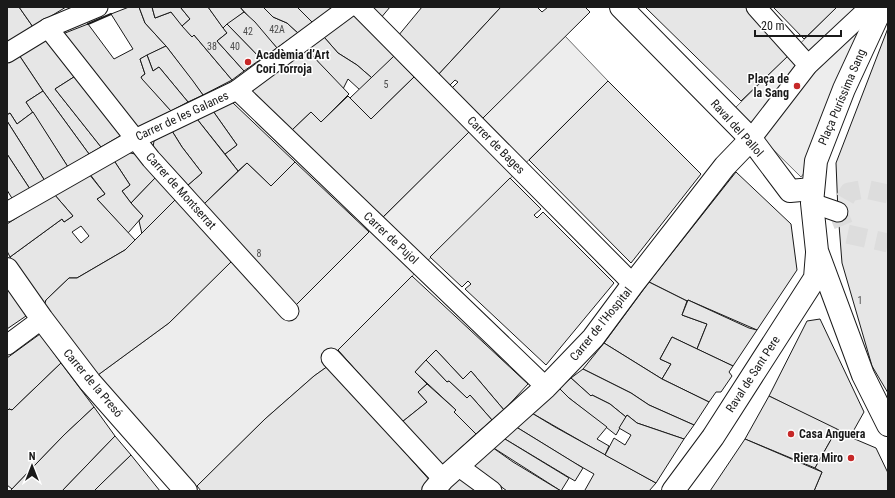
<svg xmlns="http://www.w3.org/2000/svg" width="895" height="498" font-family="'Roboto Condensed',sans-serif">
	<style>
		.parking { fill: #ededed; stroke: #6a6a6a }
		.building { fill: #e6e6e6; stroke: #1a1a1a; fill-rule: evenodd }
		.lines { fill: none; stroke-linecap: round; stroke-linejoin: round }
		.pedestrian-tunnel { stroke: #ddd; stroke-width: 19; stroke-dasharray: 19 10; stroke-linecap: butt }
		.pedestrian-casing { stroke: #1a1a1a; stroke-width: 21 }
		.minor-casing { stroke: #1a1a1a; stroke-width: 24 }
		.pedestrian { stroke: #fff; stroke-width: 19 }
		.minor { stroke: #fff; stroke-width: 22 }
		.wall { stroke: #1a1a1a; stroke-width: 2 }
		.poi-dot { fill: #c62828; stroke: #fff; stroke-width: 1.5 }
		.labels { text-anchor: middle; stroke-width: 3; stroke-linejoin: round; paint-order: stroke }
		.number-label { font-size: 10px; fill: #4d4d4d }
		.poi-label { font-size: 12px; font-weight: bold; fill: #1a1a1a; stroke: #fff; text-anchor: start }
		.street-label { font-size: 12px; fill: #1a1a1a; stroke: #fff }
	</style>
	<rect width="100%" height="100%" fill="#fff"/>
	<!-- parking -->
	<g class="parking">
		<path d="M 837,7 L 871,7 L 805,172 L 801,177 L 733,110 Z"/>
		<path d="M 565,36 L 608,81 L 338,350 L 331,358 L 328,366 L 314,376 L 265,419 L 192,491 L 98,375 L 169,323 L 232,261 L 289,311 Z"/>
	</g>
	<!-- building -->
	<g class="building">
		<path d="M 7,7 L 19,7 L 33,27 L 7,42 Z"/>
		<path d="M 19,7 L 66,7 L 33,27 Z"/>
		<path d="M 129,7 L 139,7 L 145,23 L 166,46 L 140,59 L 145,74 L 141,77 L 171,111 L 134,129 L 60,35 L 88,24 L 114,59 L 133,49 L 111,14 Z"/>
		<path d="M 139,7 L 152,7 L 155,18 L 171,12 L 192,37 L 194,35 L 232,80 L 203,95 L 166,46 L 145,23 Z"/>
		<path d="M 152,7 L 184,7 L 181,8 L 190,19 L 182,26 L 171,12 L 155,18 Z"/>
		<path d="M 184,7 L 208,7 L 227,33 L 217,41 L 244,71 L 232,80 L 194,35 L 192,37 L 182,26 L 190,19 L 181,8 Z"/>
		<path d="M 208,7 L 240,7 L 244,12 L 223,28 Z"/>
		<path d="M 240,7 L 263,7 L 273,17 L 287,23 L 298,33 L 277,48 Z"/>
		<path d="M 263,7 L 297,7 L 313,23 L 298,33 L 287,23 L 273,17 Z"/>
		<path d="M 297,7 L 333,7 L 334,8 L 313,23 Z"/>
		<path d="M 369,7 L 390,7 L 380,19 Z"/>
		<path d="M 422,7 L 501,7 L 438,75 L 398,36 Z"/>
		<path d="M 501,7 L 537,7 L 542,12 L 548,7 L 585,7 L 590,12 L 482,119 L 451,89 L 458,82 L 455,80 L 449,86 L 438,75 Z"/>
		<path d="M 645,7 L 745,7 L 789,55 L 741,101 Z"/>
		<path d="M 773,7 L 837,7 L 804,39 Z"/>
		<path d="M 244,12 L 255,22 L 277,48 L 261,59 L 227,24 Z"/>
		<path d="M 353,15 L 394,56 L 372,78 L 357,65 L 338,53 L 324,37 Z"/>
		<path d="M 227,24 L 261,59 L 244,71 L 217,41 L 227,33 L 223,28 Z"/>
		<path d="M 888,28 L 888,393 L 872,366 L 842,263 L 838,212 L 836,163 Z"/>
		<path d="M 324,37 L 338,53 L 357,65 L 372,78 L 360,90 L 348,79 L 343,89 L 307,50 Z"/>
		<path d="M 46,38 L 77,75 L 55,89 L 101,147 L 89,154 L 43,91 L 19,55 Z"/>
		<path d="M 166,46 L 193,81 L 203,95 L 188,102 L 159,67 L 153,71 L 147,55 Z"/>
		<path d="M 307,50 L 349,94 L 321,122 L 311,112 L 291,131 L 250,91 Z"/>
		<path d="M 19,55 L 43,91 L 26,102 L 33,112 L 17,124 L 10,113 L 7,115 L 7,63 Z"/>
		<path d="M 147,55 L 153,71 L 159,67 L 188,102 L 171,111 L 142,79 L 141,77 L 145,74 L 140,59 Z"/>
		<path d="M 394,56 L 414,77 L 371,119 L 350,98 Z"/>
		<path d="M 77,75 L 125,133 L 101,147 L 55,89 Z"/>
		<path d="M 414,77 L 469,132 L 383,217 L 291,131 L 311,112 L 321,122 L 348,96 L 371,119 Z"/>
		<path d="M 608,81 L 701,174 L 631,263 L 529,160 Z"/>
		<path d="M 43,91 L 89,154 L 68,167 L 26,102 Z"/>
		<path d="M 232,102 L 295,162 L 271,186 L 247,163 L 238,171 L 225,154 L 237,145 L 213,111 Z"/>
		<path d="M 213,111 L 237,145 L 225,154 L 197,119 Z"/>
		<path d="M 33,112 L 68,167 L 45,181 L 7,121 L 7,115 L 10,113 L 17,124 Z"/>
		<path d="M 197,119 L 238,171 L 204,204 L 188,185 L 202,173 L 182,147 L 172,131 Z"/>
		<path d="M 7,121 L 45,181 L 30,189 L 7,154 Z"/>
		<path d="M 172,131 L 182,147 L 202,173 L 188,185 L 153,147 L 154,141 Z"/>
		<path d="M 126,152 L 135,154 L 156,177 L 131,203 L 122,191 L 130,185 L 113,159 Z"/>
		<path d="M 7,154 L 30,189 L 13,200 L 7,190 Z"/>
		<path d="M 113,159 L 130,185 L 122,191 L 131,203 L 143,216 L 128,233 L 97,199 L 105,194 L 89,173 Z"/>
		<path d="M 295,162 L 369,232 L 296,305 L 204,204 L 247,163 L 271,186 Z"/>
		<path d="M 736,172 L 791,224 L 797,270 L 757,330 L 688,300 L 687,301 L 649,282 Z"/>
		<path d="M 89,174 L 105,194 L 97,199 L 136,241 L 125,250 L 77,278 L 69,278 L 46,300 L 44,306 L 10,257 L 62,219 L 64,222 L 73,216 L 54,194 ZM 81,226 L 89,236 L 81,243 L 72,232 Z"/>
		<path d="M 156,177 L 176,199 L 142,234 L 139,221 L 143,216 L 131,203 Z"/>
		<path d="M 510,178 L 541,209 L 534,215 L 537,218 L 543,212 L 614,283 L 546,365 L 465,289 L 471,284 L 468,281 L 462,287 L 430,257 Z"/>
		<path d="M 54,194 L 73,216 L 64,222 L 62,219 L 10,257 L 7,251 L 7,224 Z"/>
		<path d="M 176,199 L 232,261 L 169,323 L 98,375 L 44,306 L 46,300 L 69,278 L 77,278 L 125,250 Z"/>
		<path d="M 412,276 L 528,384 L 504,410 L 471,371 L 463,379 L 436,350 L 415,372 L 427,384 L 418,392 L 427,402 L 402,422 L 338,350 Z"/>
		<path d="M 649,282 L 687,301 L 682,315 L 707,324 L 697,349 L 672,337 L 660,359 L 671,364 L 662,379 L 604,343 Z"/>
		<path d="M 7,287 L 26,314 L 26,316 L 7,329 Z"/>
		<path d="M 688,300 L 749,328 L 757,330 L 733,366 L 697,349 L 707,324 L 682,315 Z"/>
		<path d="M 820,319 L 864,412 L 850,437 L 769,396 L 807,321 Z"/>
		<path d="M 40,334 L 61,363 L 12,410 L 9,409 L 7,411 L 7,358 Z"/>
		<path d="M 672,337 L 733,366 L 729,372 L 732,376 L 721,392 L 716,392 L 709,402 L 662,379 L 671,364 L 660,359 Z"/>
		<path d="M 604,343 L 662,379 L 709,402 L 694,425 L 649,405 L 631,393 L 583,369 Z"/>
		<path d="M 436,350 L 463,379 L 471,371 L 504,410 L 492,420 L 470,395 L 467,398 L 449,381 L 447,382 L 426,360 Z"/>
		<path d="M 426,360 L 447,382 L 449,381 L 467,398 L 470,395 L 492,420 L 476,434 L 454,412 L 456,410 L 415,372 Z"/>
		<path d="M 61,363 L 94,407 L 64,435 L 12,489 L 7,485 L 7,411 L 9,409 L 12,410 Z"/>
		<path d="M 328,366 L 433,484 L 427,491 L 201,491 L 197,486 L 265,419 L 314,376 Z"/>
		<path d="M 583,369 L 631,393 L 649,405 L 694,425 L 684,439 L 637,423 L 627,415 L 626,417 L 610,404 L 592,395 L 591,396 L 571,378 Z"/>
		<path d="M 571,378 L 591,396 L 592,395 L 610,404 L 626,417 L 616,435 L 569,398 L 559,388 Z"/>
		<path d="M 427,384 L 456,410 L 454,412 L 476,434 L 442,465 L 402,422 L 427,402 L 418,392 Z"/>
		<path d="M 559,388 L 569,398 L 607,427 L 597,439 L 609,446 L 605,455 L 530,412 Z"/>
		<path d="M 769,396 L 837,429 L 815,468 L 745,439 Z"/>
		<path d="M 94,407 L 115,436 L 62,491 L 10,491 L 64,435 Z"/>
		<path d="M 530,412 L 555,427 L 656,483 L 649,491 L 586,491 L 585,490 L 594,474 L 573,462 L 513,425 Z"/>
		<path d="M 627,415 L 637,423 L 684,439 L 656,483 L 605,455 L 614,438 L 625,445 L 631,435 L 619,428 Z"/>
		<path d="M 513,425 L 583,468 L 575,481 L 500,436 Z"/>
		<path d="M 837,429 L 850,437 L 876,448 L 888,473 L 888,491 L 814,491 L 822,472 L 815,468 Z"/>
		<path d="M 115,436 L 131,455 L 94,491 L 62,491 Z"/>
		<path d="M 500,436 L 569,478 L 561,491 L 489,445 Z"/>
		<path d="M 745,439 L 822,472 L 814,491 L 710,491 Z"/>
		<path d="M 489,445 L 513,462 L 561,491 L 507,491 L 469,463 Z"/>
		<path d="M 131,455 L 160,491 L 94,491 L 101,484 Z"/>
		<path d="M 457,478 L 461,479 L 478,491 L 441,491 Z"/>
	</g>
	<g class="lines">
		<!-- pedestrian-tunnel -->
		<path class="pedestrian-tunnel" d="M 888,194 L 865,189 L 849,192 L 838,212 L 847,234 L 888,243"/>
		<!-- pedestrian casing -->
		<g class="pedestrian-casing">
			<g id="pedestrian">
				<path d="M 359,7 L 633,284"/>
				<path d="M 756,7 L 808,65"/>
				<path d="M 48,28 L 151,159 L 289,311"/>
				<path d="M 7,53 L 48,28 L 98,7"/>
				<path d="M 237,90 L 546,387"/>
				<path d="M 751,139 L 808,65 L 870,7"/>
				<path d="M 812,203 L 838,212"/>
				<path d="M 7,212 L 135,139 L 237,90 L 349,7"/>
				<path d="M 7,345 L 42,319"/>
				<path d="M 331,358 L 443,479"/>
				<path d="M 458,466 L 492,491"/>
			</g>
		</g>
		<!-- minor casing -->
		<g class="minor-casing">
			<g id="minor">
				<path d="M 621,7 L 751,139 L 790,191 L 812,189"/>
				<path d="M 882,7 L 844,89 L 816,161 L 812,203 L 817,251 L 863,375 L 888,425"/>
				<path d="M 7,269 L 42,319 L 90,382 L 186,491"/>
				<path d="M 433,491 L 443,479 L 546,387 L 593,338 L 633,284 L 725,166 L 751,139"/>
				<path d="M 673,491 L 713,437 L 815,278 L 817,253"/>
			</g>
		</g>
		<!-- pedestrian -->
		<use href="#pedestrian" class="pedestrian"/>
		<!-- minor -->
		<use href="#minor" class="minor"/>
		<!-- wall -->
		<path class="wall" d="M 88,24 L 111,14"/>
	</g>
	<!-- markers -->
	<g class="poi-dot">
		<circle cx="248" cy="62" r="4"/>
		<circle cx="797" cy="86" r="4"/>
		<circle cx="791" cy="434" r="4"/>
		<circle cx="851" cy="458" r="4"/>
	</g>
	<g class="labels">
		<!-- number labels -->
		<g class="number-label">
			<text x="277" y="33">42A</text>
			<text x="248" y="35">42</text>
			<text x="212" y="50">38</text>
			<text x="235" y="50">40</text>
			<text x="386" y="88">5</text>
			<text x="259" y="257">8</text>
			<text x="860" y="304">1</text>
		</g>
		<!-- poi labels -->
		<g class="poi-label">
			<text x="256" y="59">Acadèmia d’Art<tspan x="256" dy="14">Cori Torroja</tspan></text>
			<text x="789" y="83" text-anchor="end">Plaça de<tspan x="789" dy="14">la Sang</tspan></text>
			<text x="799" y="438">Casa Anguera</text>
			<text x="843" y="462" text-anchor="end">Riera Miro</text>
		</g>
		<!-- street labels -->
		<g class="street-label">
			<text transform="translate(842 97) rotate(-67)" y="4">Plaça Puríssima Sang</text>
			<text transform="translate(182 116) rotate(-25)" y="4">Carrer de les Galanes</text>
			<text transform="translate(737 128) rotate(48)" y="4">Raval del Pallol</text>
			<text transform="translate(496 145) rotate(45)" y="4">Carrer de Bages</text>
			<text transform="translate(181 191) rotate(48)" y="4">Carrer de Montserrat</text>
			<text transform="translate(391 238) rotate(43)" y="4">Carrer de Pujol</text>
			<text transform="translate(601 324) rotate(-51)" y="4">Carrer de l'Hospital</text>
			<text transform="translate(753 374) rotate(-57)" y="4">Raval de Sant Pere</text>
			<text transform="translate(93 383) rotate(50)" y="4">Carrer de la Presó</text>
		</g>
	</g>
	<!-- border -->
	<rect width="895" height="498" fill="none" stroke="#1a1a1a" stroke-width="16"/>
	<!-- north arrow -->
	<g transform="translate(32 466)" stroke="#ffffff" stroke-width="3" paint-order="stroke">
	<path d="M0-3L7 15L0 10L-7 15Z" fill="#1a1a1a"/>
	<text y="-6" font-size="11" font-weight="bold" text-anchor="middle" fill="#1a1a1a">N</text>
	</g>
	<!-- scale -->
	<path d="M755 30v6h86v-6" fill="none" stroke="#1a1a1a" stroke-width="2"/>
	<text x="761" y="30" font-size="12" fill="#1a1a1a" stroke="#ffffff" stroke-width="3" paint-order="stroke">20 m</text>
</svg>
